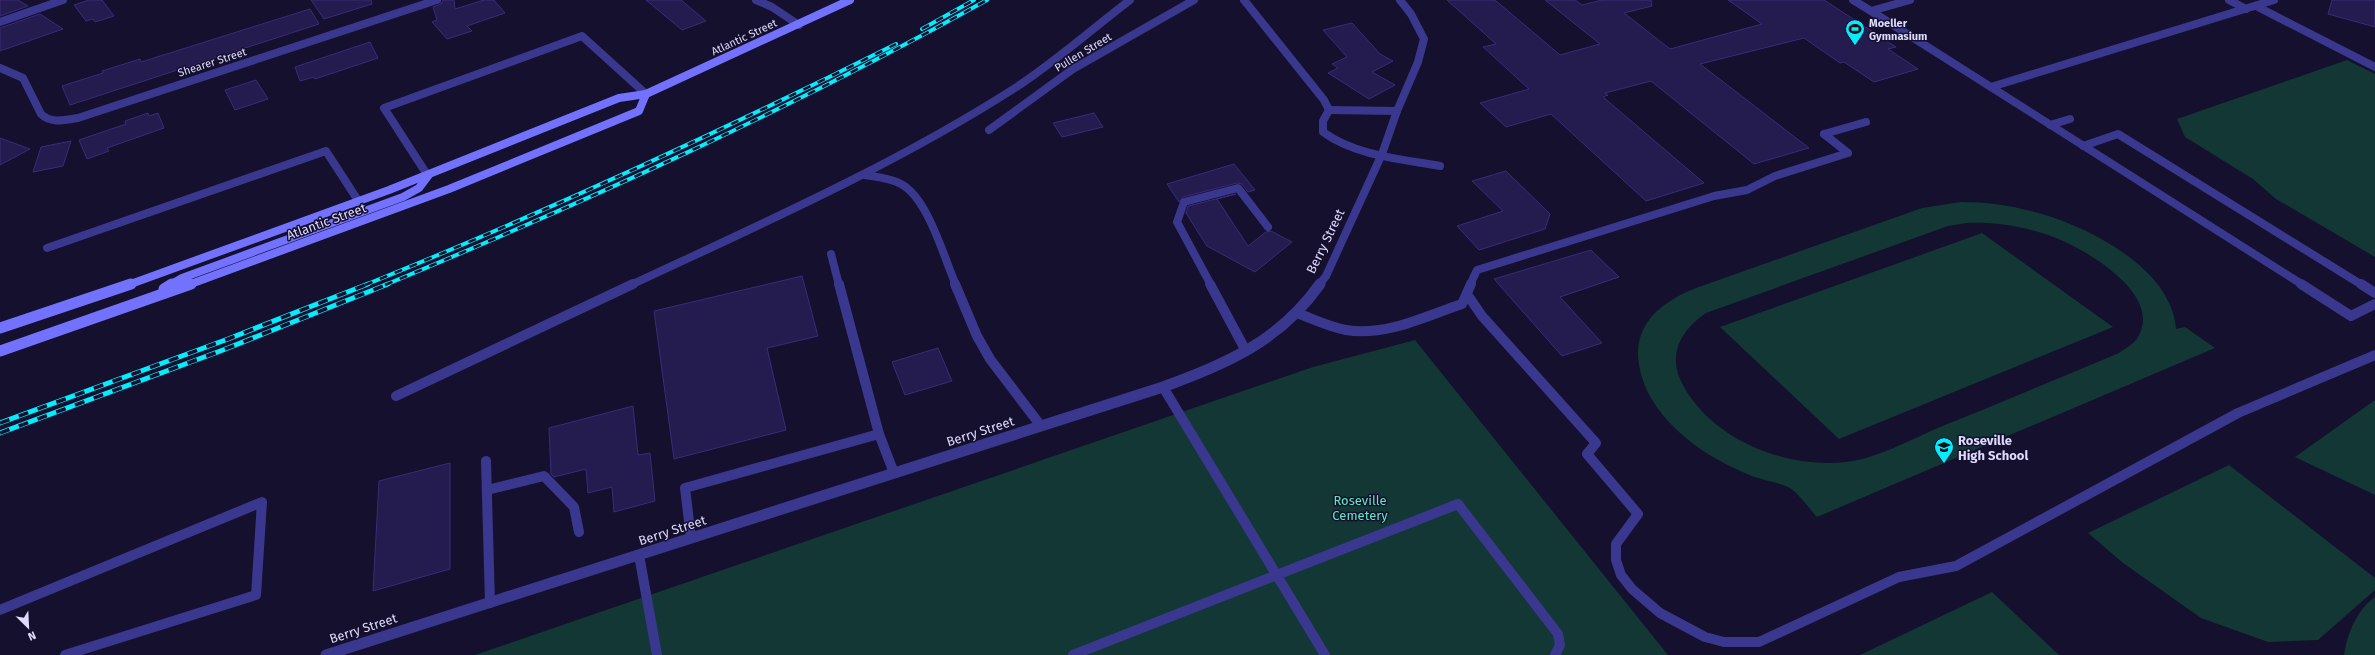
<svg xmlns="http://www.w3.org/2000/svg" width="2375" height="655" font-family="'Fira Sans',sans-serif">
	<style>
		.green { fill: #123735; fill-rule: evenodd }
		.building { fill: #241b4f; stroke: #3a2b7c }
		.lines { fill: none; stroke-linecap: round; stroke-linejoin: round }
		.service-far1 { stroke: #3a388e; stroke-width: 8 }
		.service { stroke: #3a388e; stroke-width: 10 }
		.minor { stroke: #3a388e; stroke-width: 8 }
		.tertiary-far1 { stroke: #3a388e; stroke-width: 8 }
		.tertiary { stroke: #3a388e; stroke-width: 11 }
		.secondary-far1 { stroke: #7372ff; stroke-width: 8 }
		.secondary { stroke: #7372ff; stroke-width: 11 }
		.rail-far1-casing { stroke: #07ebff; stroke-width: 4 }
		.rail-casing { stroke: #07ebff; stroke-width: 5 }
		.rail-far1 { stroke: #14102d; stroke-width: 2.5; stroke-dasharray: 8; stroke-linecap: butt }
		.rail { stroke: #14102d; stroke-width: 3.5; stroke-dasharray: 10; stroke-linecap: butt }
		.labels { text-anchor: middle; stroke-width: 3; stroke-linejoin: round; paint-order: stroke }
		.far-poi-label { font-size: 11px; font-weight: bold; fill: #dfdbff; stroke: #14102d; text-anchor: start }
		.far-street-label { font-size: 11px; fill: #dfdbff; stroke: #14102d }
		.street-label { font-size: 13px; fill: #dfdbff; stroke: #14102d }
		.poi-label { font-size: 13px; font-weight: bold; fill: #dfdbff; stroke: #14102d; text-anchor: start }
		.park-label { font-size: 13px; fill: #5fe8c3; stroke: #14102d }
	</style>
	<rect width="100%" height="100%" fill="#14102d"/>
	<!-- green -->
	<g class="green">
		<path d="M 2347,60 L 2375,74 L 2375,257 L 2276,199 L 2253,179 L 2185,137 L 2177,119 Z"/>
		<path d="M 1961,202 C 1985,202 2008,205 2031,211 C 2084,224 2172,267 2176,329 L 2185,327 L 2215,348 L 1817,517 C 1809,509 1799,493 1788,487 C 1780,483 1770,482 1762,479 C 1752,477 1743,472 1734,468 C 1689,447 1639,406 1638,353 C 1638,318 1668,299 1696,288 L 1922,208 ZM 1967,223 C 1995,222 2022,226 2048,235 C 2081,246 2168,295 2136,340 C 2132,345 2124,349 2119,353 C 2059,378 2000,403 1940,427 C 1910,440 1878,458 1846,462 C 1784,469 1707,438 1680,379 C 1668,351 1684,328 1706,313 L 1948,226 Z"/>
		<path d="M 1982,233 L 2113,327 L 1839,439 L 1720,327 Z"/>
		<path d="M 1415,340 L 1668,655 L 475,655 L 1313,367 Z"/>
		<path d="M 2375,400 L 2375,495 L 2295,457 Z"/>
		<path d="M 2229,465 L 2375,578 L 2375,590 L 2318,640 L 2268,642 L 2201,618 L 2123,563 L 2088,533 Z"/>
		<path d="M 1992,592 L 2059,655 L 1860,655 Z"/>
		<path d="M 2375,597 L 2375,655 L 2344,655 C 2347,633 2357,610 2375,597 Z"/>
	</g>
	<!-- building -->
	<g class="building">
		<path d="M 0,0 L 18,0 L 28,6 L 0,16 Z"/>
		<path d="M 89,0 L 102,0 L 114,16 L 95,22 L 93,19 L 86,21 L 74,5 Z"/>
		<path d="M 311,0 L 371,0 L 372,4 L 324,19 Z"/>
		<path d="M 443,0 L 454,0 L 455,9 L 484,0 L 494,0 L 505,13 L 467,26 L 472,31 L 447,39 L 432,22 L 437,20 L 433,7 L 441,4 Z"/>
		<path d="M 646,0 L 681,0 L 706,21 L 682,30 Z"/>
		<path d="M 1447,0 L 1495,0 L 1560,55 L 1600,44 L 1545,0 L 1575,0 L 1582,5 L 1602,0 L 1651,0 L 1652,6 L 1624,13 L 1670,49 L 1762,24 L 1728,0 L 1824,0 L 1896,47 L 1888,49 L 1918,69 L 1874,82 L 1844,62 L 1840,63 L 1804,38 L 1700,64 L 1809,148 L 1754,164 L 1651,81 L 1605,93 L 1608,95 L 1603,97 L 1704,183 L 1646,201 L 1551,114 L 1506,127 L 1480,103 L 1529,89 L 1483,47 L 1496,44 Z"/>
		<path d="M 2332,0 L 2375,0 L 2375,27 L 2328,14 Z"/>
		<path d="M 310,9 L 319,24 L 70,105 L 62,86 L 103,73 L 102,71 L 140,59 L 141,62 Z"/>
		<path d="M 40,14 L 63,29 L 0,51 L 0,28 Z"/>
		<path d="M 1352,23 L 1380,54 L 1393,61 L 1372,72 L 1395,85 L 1369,99 L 1328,73 L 1338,68 L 1332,64 L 1347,57 L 1323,30 Z"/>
		<path d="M 370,42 L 378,58 L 315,79 L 314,77 L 300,81 L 295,67 Z"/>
		<path d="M 256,80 L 268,99 L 235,110 L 225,90 Z"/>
		<path d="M 148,113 L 149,116 L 158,113 L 164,128 L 107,148 L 109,151 L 87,159 L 79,140 L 126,124 L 125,121 Z"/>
		<path d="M 1094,113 L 1103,127 L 1062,137 L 1053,123 Z"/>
		<path d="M 0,138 L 30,149 L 0,165 Z"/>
		<path d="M 71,141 L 63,166 L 33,172 L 41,147 Z"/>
		<path d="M 1234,164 L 1255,190 L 1248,192 L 1242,184 L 1237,183 L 1183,197 L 1179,202 L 1167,184 Z"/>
		<path d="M 1506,171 L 1550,214 L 1545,229 L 1479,250 L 1457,226 L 1503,211 L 1472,181 Z"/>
		<path d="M 1236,194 L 1217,199 L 1248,246 L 1266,232 L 1271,231 L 1292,242 L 1255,272 L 1207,246 L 1186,213 L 1188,206 Z"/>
		<path d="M 1591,250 L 1619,277 L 1560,297 L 1602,343 L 1562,356 L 1494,279 Z"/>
		<path d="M 802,276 L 818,336 L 767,348 L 786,430 L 674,459 L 654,311 Z"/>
		<path d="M 938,348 L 952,381 L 905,395 L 892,362 Z"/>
		<path d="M 633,406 L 638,455 L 650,453 L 655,501 L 614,512 L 612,487 L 588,493 L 586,469 L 554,477 L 551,474 L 549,428 Z"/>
		<path d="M 450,463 L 450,569 L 373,591 L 379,481 Z"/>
	</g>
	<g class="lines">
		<!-- service-far1 -->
		<g class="service-far1">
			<path d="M 1244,0 L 1324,100 L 1329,110"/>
			<path d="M 2229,0 L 2246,9"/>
			<path d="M 2256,6 L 2375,67"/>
			<path d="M 1871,11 L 2303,285"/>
			<path d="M 1991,87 L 2274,0"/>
			<path d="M 1329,110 L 1323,121 L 1323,132 C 1356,156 1401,159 1440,166"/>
			<path d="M 1329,110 L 1397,111"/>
			<path d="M 2050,125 L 2070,119"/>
			<path d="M 1824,134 L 1866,122"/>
			<path d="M 2083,146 L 2118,134 L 2362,285"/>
			<path d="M 865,175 C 877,177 890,178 901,184 C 928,198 944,258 956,285"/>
			<path d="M 428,176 L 384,108 L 582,36 L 646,94"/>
			<path d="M 47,248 L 326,151 L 359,202"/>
			<path d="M 831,254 L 839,285"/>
			<path d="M 631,285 C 761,224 893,166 1015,88 C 1055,62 1092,29 1130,0"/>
			<path d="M 1211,285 L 1177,222 L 1184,202 L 1238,188 L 1268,227"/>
			<path d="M 1470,285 L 1477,270 L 1714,196 L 1747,190 L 1775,176 L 1848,153 L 1824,134"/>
		</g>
		<!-- service -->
		<g class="service">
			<path d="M 839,284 L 879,434"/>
			<path d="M 955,284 L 977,336 L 990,359 L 1041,426"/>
			<path d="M 1210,284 L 1246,351"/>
			<path d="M 2301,284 L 2351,316 L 2375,304"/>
			<path d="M 2361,284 L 2375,293"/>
			<path d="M 1469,297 L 1482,316 L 1596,443 L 1587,454 L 1638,514 L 1616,544 L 1616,560 L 1621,575 L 1632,589 L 1660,613 L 1705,637 L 1724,642 L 1759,642 L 1899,577 L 1956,566 L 2238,413 L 2375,355"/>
			<path d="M 1297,313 C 1313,319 1329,327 1346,330 C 1385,337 1426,316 1462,304 L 1471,284"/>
			<path d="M 1163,387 L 1325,655"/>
			<path d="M 396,396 L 633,284"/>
			<path d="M 486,461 L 490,603"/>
			<path d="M 487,490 L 544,476 L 574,507 L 579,532"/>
			<path d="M 691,538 L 685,488 L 879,434 L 894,473"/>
			<path d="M 639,555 L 657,655"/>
			<path d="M 0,610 L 262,502 L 256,595 L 65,655"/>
			<path d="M 1073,655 L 1458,504 L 1558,634 L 1560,645 L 1555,655"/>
		</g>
		<!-- minor -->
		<g class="minor">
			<path d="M 756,0 L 772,7 L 799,25"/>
			<path d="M 1853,0 L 1871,11 L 1910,0"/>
			<path d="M 0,22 L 63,0"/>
			<path d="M 0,68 L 23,78 L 41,114 C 51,124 65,120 78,118 L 437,0"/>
			<path d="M 989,130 L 1073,69 L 1194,0"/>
		</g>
		<!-- tertiary-far1 -->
		<path class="tertiary-far1" d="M 1319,285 L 1326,276 L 1382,154 L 1397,111 L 1418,62 L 1424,39 L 1411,14 L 1400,0"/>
		<!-- tertiary -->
		<path class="tertiary" d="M 326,655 L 1163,387 C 1227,363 1279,342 1320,284"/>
		<!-- secondary-far1 -->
		<g class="secondary-far1">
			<path d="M 128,285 L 389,190 L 619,98 L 646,94 L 850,0"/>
			<path d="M 170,285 L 182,278 L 403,197 L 419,188 L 428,176"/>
			<path d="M 188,285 L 449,189 L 639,111 L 646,94"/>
		</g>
		<!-- secondary -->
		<g class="secondary">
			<path d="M 164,289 L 172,284"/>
			<path d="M 0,328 L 131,284"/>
			<path d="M 0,351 L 191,284"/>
		</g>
		<!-- rail-far1 casing -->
		<g class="rail-far1-casing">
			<g id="rail-far1">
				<path d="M 922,29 L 974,0"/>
				<path d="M 365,285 C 546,212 722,131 896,44"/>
				<path d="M 385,285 C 590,200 793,108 987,0"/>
			</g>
		</g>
		<!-- rail casing -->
		<g class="rail-casing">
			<g id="rail">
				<path d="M 0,423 L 228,339 L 368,284"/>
				<path d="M 0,433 L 223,350 L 388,284"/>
			</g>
		</g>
		<!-- rail-far1 -->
		<use href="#rail-far1" class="rail-far1"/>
		<!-- rail -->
		<use href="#rail" class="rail"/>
	</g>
	<!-- icons -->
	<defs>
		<g id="stadium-pin" transform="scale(1)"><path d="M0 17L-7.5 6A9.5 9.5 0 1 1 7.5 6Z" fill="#07ebff" stroke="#14102d"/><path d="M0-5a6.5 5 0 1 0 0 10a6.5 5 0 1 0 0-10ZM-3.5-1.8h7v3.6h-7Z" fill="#111"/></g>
		<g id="school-pin" transform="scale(1)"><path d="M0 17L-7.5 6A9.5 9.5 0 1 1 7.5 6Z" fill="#07ebff" stroke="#14102d"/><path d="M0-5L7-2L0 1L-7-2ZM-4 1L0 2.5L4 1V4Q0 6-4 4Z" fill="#111"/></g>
	</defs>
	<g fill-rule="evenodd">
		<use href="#stadium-pin" x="1855" y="29"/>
		<use href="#school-pin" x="1944" y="447"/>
	</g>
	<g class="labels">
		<!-- far-poi labels -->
		<g class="far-poi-label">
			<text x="1869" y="27">Moeller<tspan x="1869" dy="13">Gymnasium</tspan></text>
		</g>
		<!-- far-street labels -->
		<g class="far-street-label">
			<text transform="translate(744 37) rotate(-25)" y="4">Atlantic Street</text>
			<text transform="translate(1083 52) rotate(-31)" y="4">Pullen Street</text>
			<text transform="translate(212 62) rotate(-18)" y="4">Shearer Street</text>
		</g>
		<!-- street labels -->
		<g class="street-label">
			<text transform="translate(326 221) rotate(-20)" y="5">Atlantic Street</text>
			<text transform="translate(1325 241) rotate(-64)" y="5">Berry Street</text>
			<text transform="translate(980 431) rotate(-18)" y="5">Berry Street</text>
			<text transform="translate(672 530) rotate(-18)" y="5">Berry Street</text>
			<text transform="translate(363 628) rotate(-18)" y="5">Berry Street</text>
		</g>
		<!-- poi labels -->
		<g class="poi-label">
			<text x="1958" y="445">Roseville<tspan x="1958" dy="15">High School</tspan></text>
		</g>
		<!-- park labels -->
		<g class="park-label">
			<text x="1360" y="505">Roseville<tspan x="1360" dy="15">Cemetery</tspan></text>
		</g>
	</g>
	<!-- north arrow -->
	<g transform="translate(28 627) rotate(156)" stroke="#14102d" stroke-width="3" paint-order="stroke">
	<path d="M0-3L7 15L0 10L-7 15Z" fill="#dfdbff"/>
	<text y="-6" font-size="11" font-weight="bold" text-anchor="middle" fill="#dfdbff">N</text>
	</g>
</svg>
